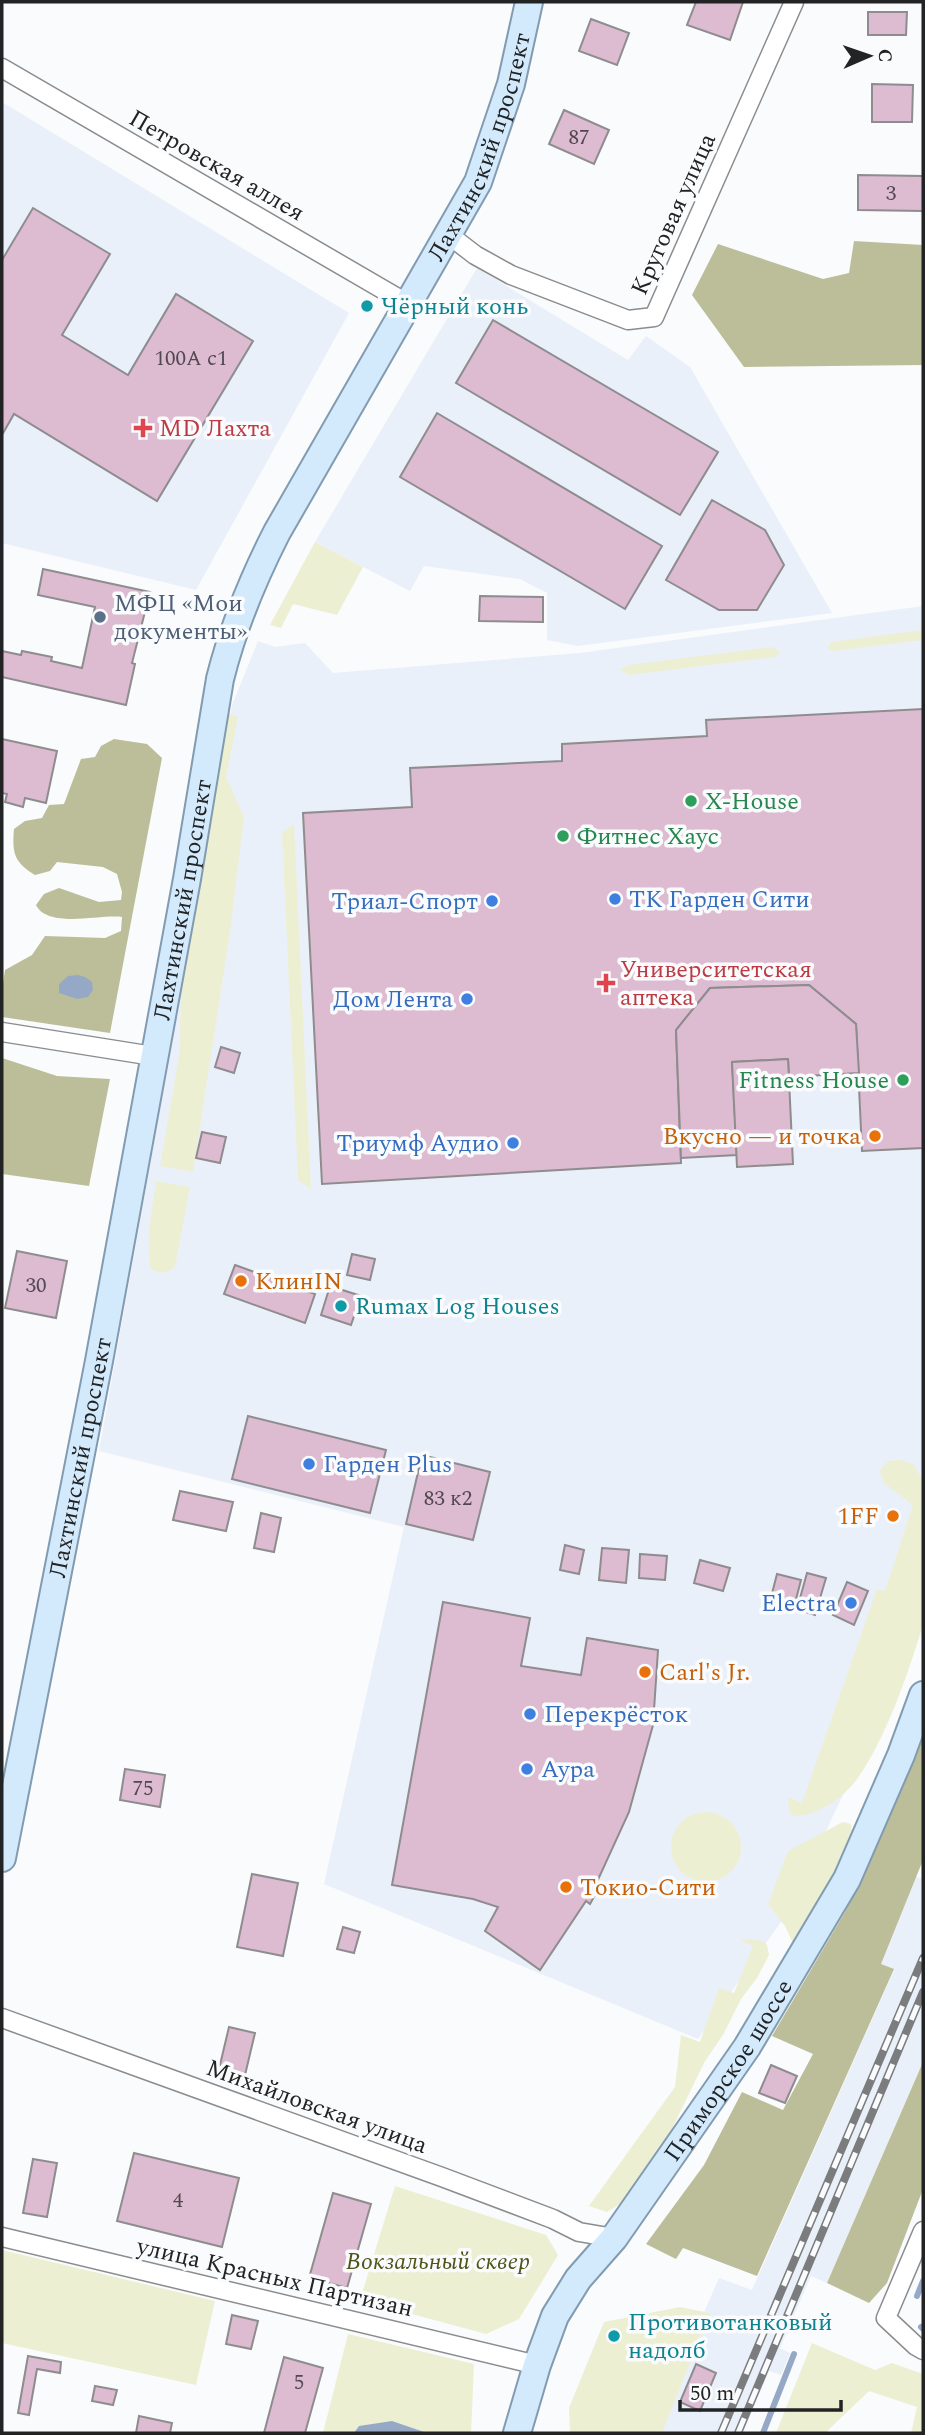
<svg xmlns="http://www.w3.org/2000/svg" width="925" height="2435" font-family="Spectral,serif">
	<style>
		.built { fill: #eaf0f9 }
		.green { fill: #edefd3 }
		.forest { fill: #bcbe99 }
		.water { fill: #95a9c7 }
		.lines { fill: none; stroke-linecap: round; stroke-linejoin: round }
		.stream { stroke: #95a9c7; stroke-width: 6 }
		.building { fill: #ddbbd1; stroke: #8e8c8e; stroke-width: 2 }
		.street-casing { stroke: #8b8c8e; stroke-width: 21 }
		.primary-casing { stroke: #829bb0; stroke-width: 30 }
		.street { stroke: #fff; stroke-width: 18 }
		.primary { stroke: #d3eafd; stroke-width: 26 }
		.rail-casing { stroke: #7b7c7e; stroke-width: 8 }
		.rail { stroke: #f9fbfd; stroke-width: 5; stroke-dasharray: 16; stroke-linecap: butt }
		.culture-dot { fill: #0f9aa8; stroke: #f9fbfd; stroke-width: 2.5 }
		.health-dot { fill: #e0444e; stroke: #f9fbfd; stroke-width: 2.5 }
		.service-dot { fill: #5c6f8a; stroke: #f9fbfd; stroke-width: 2.5 }
		.leisure-dot { fill: #2e9e5b; stroke: #f9fbfd; stroke-width: 2.5 }
		.shop-dot { fill: #3f7fe0; stroke: #f9fbfd; stroke-width: 2.5 }
		.food-dot { fill: #e8710a; stroke: #f9fbfd; stroke-width: 2.5 }
		.labels { text-anchor: middle; stroke-width: 7; stroke-linejoin: round; paint-order: stroke }
		.number-label { font-size: 21px; fill: #51494f }
		.street-label { font-size: 24px; fill: #222324; stroke: #f9fbfd }
		.culture-label { font-size: 24px; fill: #0d838f; stroke: #f9fbfd; text-anchor: start }
		.health-label { font-size: 24px; fill: #be3a42; stroke: #f9fbfd; text-anchor: start }
		.service-label { font-size: 24px; fill: #4e5e75; stroke: #f9fbfd; text-anchor: start }
		.leisure-label { font-size: 24px; fill: #27864d; stroke: #f9fbfd; text-anchor: start }
		.shop-label { font-size: 24px; fill: #366cbe; stroke: #f9fbfd; text-anchor: start }
		.food-label { font-size: 24px; fill: #c56008; stroke: #f9fbfd; text-anchor: start }
		.park-label { font-size: 24px; font-style: italic; fill: #525317; stroke: #f9fbfd }
	</style>
	<rect width="100%" height="100%" fill="#f9fbfd"/>
	<!-- built -->
	<g class="built">
		<path d="M 2,102 L 349,313 L 196,590 L 2,543 Z"/>
		<path d="M 477,268 L 628,360 L 646,336 L 690,367 L 832,613 L 578,646 L 547,640 L 547,593 L 520,579 L 424,566 L 410,591 L 315,542 Z"/>
		<path d="M 923,606 L 923,1590 L 888,1699 L 788,1912 L 698,2039 L 324,1884 L 404,1527 L 99,1451 L 232,705 L 258,641 L 275,647 L 305,643 L 333,673 L 580,653 Z"/>
		<path d="M 916,1877 L 923,1879 L 923,2062 L 827,2283 L 811,2276 L 780,2348 L 790,2353 L 781,2375 L 769,2371 L 743,2433 L 651,2433 L 719,2278 L 752,2290 L 894,1970 L 881,1964 Z"/>
	</g>
	<!-- green -->
	<g class="green">
		<path d="M 315,542 L 363,567 L 337,615 L 293,604 L 281,628 L 270,625 Z"/>
		<path d="M 923,630 L 923,640 L 833,651 L 827,648 L 831,642 Z"/>
		<path d="M 772,647 L 781,653 L 775,657 L 629,675 L 620,670 L 628,665 Z"/>
		<path d="M 227,713 L 238,717 L 226,777 L 244,817 L 230,932 L 193,1172 L 160,1166 L 180,1050 L 181,974 Z"/>
		<path d="M 294,824 L 311,1189 L 298,1180 L 282,833 Z"/>
		<path d="M 156,1181 L 190,1187 L 175,1267 C 166,1274 161,1274 151,1269 C 145,1239 152,1211 156,1181 Z"/>
		<path d="M 901,1460 L 913,1464 L 923,1480 L 923,1624 C 910,1669 885,1741 857,1779 C 843,1798 818,1816 794,1816 L 789,1811 L 788,1797 L 802,1803 L 877,1589 L 885,1591 L 913,1505 L 884,1483 L 880,1471 L 888,1461 Z"/>
		<circle cx="706" cy="1847" r="35"/>
		<path d="M 843,1822 L 851,1824 L 852,1832 L 849,1850 L 797,1941 L 793,1943 L 785,1926 L 768,1904 L 788,1851 Z"/>
		<path d="M 750,1939 L 762,1941 L 767,1945 L 769,1955 L 757,1978 L 741,1999 L 723,2035 L 705,2061 L 667,2139 L 620,2204 L 607,2212 L 589,2206 L 675,2087 L 681,2035 L 700,2042 L 719,1988 L 734,1993 L 753,1946 L 740,1940 Z"/>
		<path d="M 395,2186 L 546,2235 L 558,2255 L 519,2319 L 486,2334 L 360,2300 Z"/>
		<path d="M 2,2250 L 215,2301 L 196,2385 L 2,2343 Z"/>
		<path d="M 680,2307 L 710,2313 L 662,2433 L 570,2433 L 569,2408 L 604,2322 Z"/>
		<path d="M 348,2334 L 474,2364 L 471,2433 L 323,2433 Z"/>
		<path d="M 812,2343 L 875,2370 L 892,2363 L 923,2374 L 923,2433 L 911,2433 L 917,2407 L 869,2391 L 825,2433 L 776,2433 Z"/>
	</g>
	<!-- forest -->
	<g class="forest">
		<path d="M 854,241 L 923,245 L 923,365 L 744,367 L 692,295 L 718,244 L 823,279 L 849,273 Z"/>
		<path d="M 114,739 L 147,744 L 162,758 L 110,1033 L 2,1017 L 2,991 L 5,970 L 32,955 L 45,936 L 105,938 L 121,931 L 122,917 C 100,914 48,929 36,905 L 44,894 L 59,888 L 99,902 L 121,900 L 122,892 L 117,874 L 103,867 L 57,862 L 50,871 L 35,875 C 14,862 12,853 14,829 L 25,821 L 42,818 L 49,805 L 64,804 L 81,759 L 95,757 L 101,746 Z"/>
		<path d="M 2,1058 L 57,1076 L 110,1079 L 89,1186 L 2,1174 Z"/>
		<path d="M 923,1732 L 923,1860 L 881,1964 L 894,1969 L 757,2276 L 683,2248 L 676,2259 L 646,2244 L 704,2165 L 742,2092 L 783,2110 L 813,2054 L 772,2036 L 845,1912 L 867,1868 Z"/>
		<path d="M 923,2062 L 923,2189 L 887,2283 L 869,2303 L 827,2283 Z"/>
	</g>
	<!-- water -->
	<g class="water">
		<path d="M 78,975 L 85,977 L 92,982 L 93,990 L 88,997 L 77,999 L 59,993 L 59,984 L 68,976 Z"/>
		<path d="M 392,2421 L 427,2433 L 354,2433 L 359,2426 Z"/>
	</g>
	<g class="lines">
		<!-- stream -->
		<g class="stream">
			<path d="M 917,2296 L 923,2281"/>
			<path d="M 921,2327 L 923,2329"/>
			<path d="M 763,2433 L 794,2354"/>
		</g>
	</g>
	<!-- building -->
	<g class="building">
		<path d="M 696,2 L 743,2 L 730,40 L 687,25 Z"/>
		<path d="M 868,12 L 907,12 L 906,35 L 868,35 Z"/>
		<path d="M 591,19 L 629,33 L 617,65 L 579,51 Z"/>
		<path d="M 872,84 L 913,85 L 912,122 L 872,122 Z"/>
		<path d="M 564,110 L 609,130 L 594,164 L 549,144 Z"/>
		<path d="M 858,175 L 923,176 L 923,211 L 858,210 Z"/>
		<path d="M 33,208 L 110,254 L 62,335 L 128,375 L 176,294 L 253,341 L 157,501 L 14,414 L 2,435 L 2,260 Z"/>
		<path d="M 493,320 L 718,452 L 680,515 L 456,383 Z"/>
		<path d="M 437,413 L 662,546 L 625,609 L 400,477 Z"/>
		<path d="M 712,500 L 765,530 L 784,565 L 757,610 L 719,610 L 666,580 Z"/>
		<path d="M 43,569 L 150,592 L 132,663 L 135,664 L 126,705 L 2,677 L 2,651 L 21,655 L 22,651 L 52,657 L 51,661 L 82,668 L 95,607 L 38,595 Z"/>
		<path d="M 480,596 L 543,597 L 543,622 L 479,621 Z"/>
		<path d="M 923,709 L 923,1148 L 862,1151 L 856,1024 L 809,985 L 710,988 L 676,1030 L 681,1163 L 322,1184 L 303,813 L 412,807 L 410,768 L 562,761 L 562,744 L 707,736 L 706,720 Z"/>
		<path d="M 2,739 L 57,751 L 46,803 L 25,798 L 23,807 L 5,802 L 7,794 L 2,793 Z"/>
		<path d="M 809,985 L 856,1024 L 859,1073 L 789,1077 L 788,1059 L 732,1062 L 737,1155 L 681,1158 L 676,1030 L 710,988 Z"/>
		<path d="M 221,1047 L 240,1053 L 234,1073 L 215,1067 Z"/>
		<path d="M 788,1059 L 793,1164 L 737,1167 L 732,1062 Z"/>
		<path d="M 202,1132 L 226,1137 L 220,1163 L 196,1158 Z"/>
		<path d="M 17,1251 L 67,1261 L 56,1318 L 5,1308 Z"/>
		<path d="M 352,1254 L 375,1259 L 370,1280 L 347,1275 Z"/>
		<path d="M 235,1265 L 315,1294 L 305,1323 L 224,1294 Z"/>
		<path d="M 330,1286 L 361,1296 L 351,1325 L 321,1315 Z"/>
		<path d="M 248,1416 L 386,1450 L 370,1513 L 232,1479 Z"/>
		<path d="M 422,1455 L 490,1472 L 473,1540 L 406,1524 Z"/>
		<path d="M 180,1491 L 233,1502 L 226,1531 L 173,1520 Z"/>
		<path d="M 261,1513 L 281,1518 L 274,1552 L 254,1548 Z"/>
		<path d="M 565,1545 L 584,1550 L 579,1574 L 560,1570 Z"/>
		<path d="M 602,1548 L 629,1550 L 626,1583 L 599,1580 Z"/>
		<path d="M 640,1554 L 667,1556 L 665,1580 L 639,1578 Z"/>
		<path d="M 700,1560 L 730,1568 L 723,1591 L 694,1583 Z"/>
		<path d="M 807,1573 L 826,1578 L 815,1615 L 797,1609 Z"/>
		<path d="M 777,1574 L 801,1580 L 793,1611 L 769,1605 Z"/>
		<path d="M 847,1582 L 868,1591 L 854,1625 L 833,1615 Z"/>
		<path d="M 443,1602 L 530,1618 L 521,1666 L 581,1675 L 587,1638 L 658,1650 L 653,1725 L 629,1812 L 596,1884 L 600,1886 L 590,1904 L 586,1901 L 540,1970 L 485,1931 L 498,1907 L 473,1899 L 392,1885 Z"/>
		<path d="M 125,1769 L 165,1775 L 160,1807 L 120,1800 Z"/>
		<path d="M 252,1874 L 298,1883 L 283,1956 L 237,1947 Z"/>
		<path d="M 343,1927 L 360,1932 L 354,1953 L 337,1949 Z"/>
		<path d="M 229,2027 L 255,2033 L 245,2075 L 219,2069 Z"/>
		<path d="M 771,2065 L 797,2076 L 785,2103 L 759,2093 Z"/>
		<path d="M 134,2153 L 239,2178 L 222,2247 L 117,2221 Z"/>
		<path d="M 33,2159 L 57,2163 L 47,2217 L 23,2213 Z"/>
		<path d="M 333,2193 L 371,2204 L 347,2288 L 309,2278 Z"/>
		<path d="M 232,2315 L 258,2321 L 251,2349 L 226,2344 Z"/>
		<path d="M 28,2356 L 61,2362 L 60,2373 L 37,2369 L 29,2415 L 18,2413 Z"/>
		<path d="M 284,2357 L 323,2368 L 305,2433 L 264,2433 Z"/>
		<path d="M 696,2364 L 716,2373 L 700,2411 L 680,2402 Z"/>
		<path d="M 95,2386 L 117,2390 L 113,2405 L 92,2401 Z"/>
		<path d="M 139,2416 L 172,2423 L 170,2433 L 136,2433 Z"/>
	</g>
	<g class="lines">
		<!-- street casing -->
		<g class="street-casing">
			<g id="street">
				<path d="M 2,68 L 408,304"/>
				<path d="M 449,235 L 475,255 L 511,275 L 628,320 L 654,317 L 794,2"/>
				<path d="M 2,1032 L 153,1056"/>
				<path d="M 2,2018 L 442,2177 L 553,2219 L 579,2232 L 614,2238"/>
				<path d="M 923,2231 L 886,2318 L 916,2346 L 923,2350"/>
				<path d="M 2,2237 L 537,2365"/>
			</g>
		</g>
		<!-- primary casing -->
		<g class="primary-casing">
			<g id="primary">
				<path id="s1" d="M 2,1858 L 99,1361 L 187,879 L 220,679 C 233,627 253,579 277,532 L 478,182 L 511,84 L 529,2"/>
				<path id="s2" d="M 517,2433 L 537,2365 L 555,2316 L 578,2279 L 614,2238 L 747,2047 L 847,1879 L 901,1755 L 923,1695"/>
			</g>
		</g>
		<!-- street -->
		<use href="#street" class="street"/>
		<!-- primary -->
		<use href="#primary" class="primary"/>
		<!-- rail casing -->
		<g class="rail-casing">
			<g id="rail">
				<path d="M 721,2433 L 923,1958"/>
				<path d="M 738,2433 L 923,1992"/>
			</g>
		</g>
		<!-- rail -->
		<use href="#rail" class="rail"/>
	</g>
	<!-- markers -->
	<g class="culture-dot">
		<circle cx="367" cy="306" r="7"/>
		<circle cx="341" cy="1306" r="7"/>
		<circle cx="614" cy="2336" r="7"/>
	</g>
	<g class="health-dot">
		<path d="M139.5 417.5h7v7h7v7h-7v7h-7v-7h-7v-7h7z"/>
		<path d="M602.5 972.5h7v7h7v7h-7v7h-7v-7h-7v-7h7z"/>
	</g>
	<circle class="service-dot" cx="100" cy="617" r="7"/>
	<g class="leisure-dot">
		<circle cx="691" cy="801" r="7"/>
		<circle cx="563" cy="836" r="7"/>
		<circle cx="903" cy="1080" r="7"/>
	</g>
	<g class="shop-dot">
		<circle cx="615" cy="899" r="7"/>
		<circle cx="492" cy="901" r="7"/>
		<circle cx="467" cy="999" r="7"/>
		<circle cx="513" cy="1143" r="7"/>
		<circle cx="309" cy="1464" r="7"/>
		<circle cx="851" cy="1603" r="7"/>
		<circle cx="530" cy="1714" r="7"/>
		<circle cx="527" cy="1769" r="7"/>
	</g>
	<g class="food-dot">
		<circle cx="875" cy="1136" r="7"/>
		<circle cx="241" cy="1281" r="7"/>
		<circle cx="893" cy="1516" r="7"/>
		<circle cx="645" cy="1672" r="7"/>
		<circle cx="566" cy="1887" r="7"/>
	</g>
	<g class="labels">
		<!-- number labels -->
		<g class="number-label">
			<text x="579" y="144">87</text>
			<text x="891" y="200">3</text>
			<text x="191" y="365">100А с1</text>
			<text x="36" y="1292">30</text>
			<text x="448" y="1505">83 к2</text>
			<text x="143" y="1795">75</text>
			<text x="178" y="2207">4</text>
			<text x="299" y="2389">5</text>
		</g>
		<!-- street labels -->
		<g class="street-label">
			<text dy="8" stroke="none"><textPath href="#s1" startOffset="1794">Лахтинский проспект</textPath></text>
			<text transform="translate(217 165) rotate(30)" y="8">Петровская аллея</text>
			<text transform="translate(673 214) rotate(-66)" y="8">Круговая улица</text>
			<text dy="8" stroke="none"><textPath href="#s1" startOffset="975">Лахтинский проспект</textPath></text>
			<text dy="8" stroke="none"><textPath href="#s1" startOffset="408">Лахтинский проспект</textPath></text>
			<text dy="8" stroke="none"><textPath href="#s2" startOffset="424">Приморское шоссе</textPath></text>
			<text transform="translate(317 2106) rotate(20)" y="8">Михайловская улица</text>
			<text transform="translate(275 2277) rotate(13)" y="8">улица Красных Партизан</text>
		</g>
		<!-- culture labels -->
		<g class="culture-label">
			<text x="381" y="314">Чёрный конь</text>
			<text x="355" y="1314">Rumax Log Houses</text>
			<text x="628" y="2330">Противотанковый<tspan x="628" dy="28">надолб</tspan></text>
		</g>
		<!-- health labels -->
		<g class="health-label">
			<text x="159" y="436">MD Лахта</text>
			<text x="620" y="977">Университетская<tspan x="620" dy="28">аптека</tspan></text>
		</g>
		<!-- service labels -->
		<g class="service-label">
			<text x="114" y="611">МФЦ «Мои<tspan x="114" dy="28">документы»</tspan></text>
		</g>
		<!-- leisure labels -->
		<g class="leisure-label">
			<text x="705" y="809">X-House</text>
			<text x="577" y="844">Фитнес Хаус</text>
			<text x="889" y="1088" text-anchor="end">Fitness House</text>
		</g>
		<!-- shop labels -->
		<g class="shop-label">
			<text x="629" y="907">ТК Гарден Сити</text>
			<text x="478" y="909" text-anchor="end">Триал-Спорт</text>
			<text x="453" y="1007" text-anchor="end">Дом Лента</text>
			<text x="499" y="1151" text-anchor="end">Триумф Аудио</text>
			<text x="323" y="1472">Гарден Plus</text>
			<text x="837" y="1611" text-anchor="end">Electra</text>
			<text x="544" y="1722">Перекрёсток</text>
			<text x="541" y="1777">Аура</text>
		</g>
		<!-- food labels -->
		<g class="food-label">
			<text x="861" y="1144" text-anchor="end">Вкусно — и точка</text>
			<text x="255" y="1289">КлинIN</text>
			<text x="879" y="1524" text-anchor="end">1FF</text>
			<text x="659" y="1680">Carl's Jr.</text>
			<text x="580" y="1895">Токио-Сити</text>
		</g>
		<!-- park labels -->
		<g class="park-label">
			<text x="438" y="2269">Вокзальный сквер</text>
		</g>
	</g>
	<!-- border -->
	<rect width="925" height="2435" fill="none" stroke="#222324" stroke-width="7"/>
	<!-- north arrow -->
	<g transform="translate(869 56) rotate(88)" stroke="#f9fbfd" stroke-width="5" paint-order="stroke">
	<path d="M0-5L12 26L0 18L-12 26Z" fill="#222324"/>
	<text y="-10" font-size="19" font-weight="bold" text-anchor="middle" fill="#222324">С</text>
	</g>
	<!-- scale -->
	<path d="M680 2400v10h161v-10" fill="none" stroke="#222324" stroke-width="3.5"/>
	<text x="690" y="2400" font-size="21" fill="#222324" stroke="#f9fbfd" stroke-width="5" paint-order="stroke">50 m</text>
</svg>
